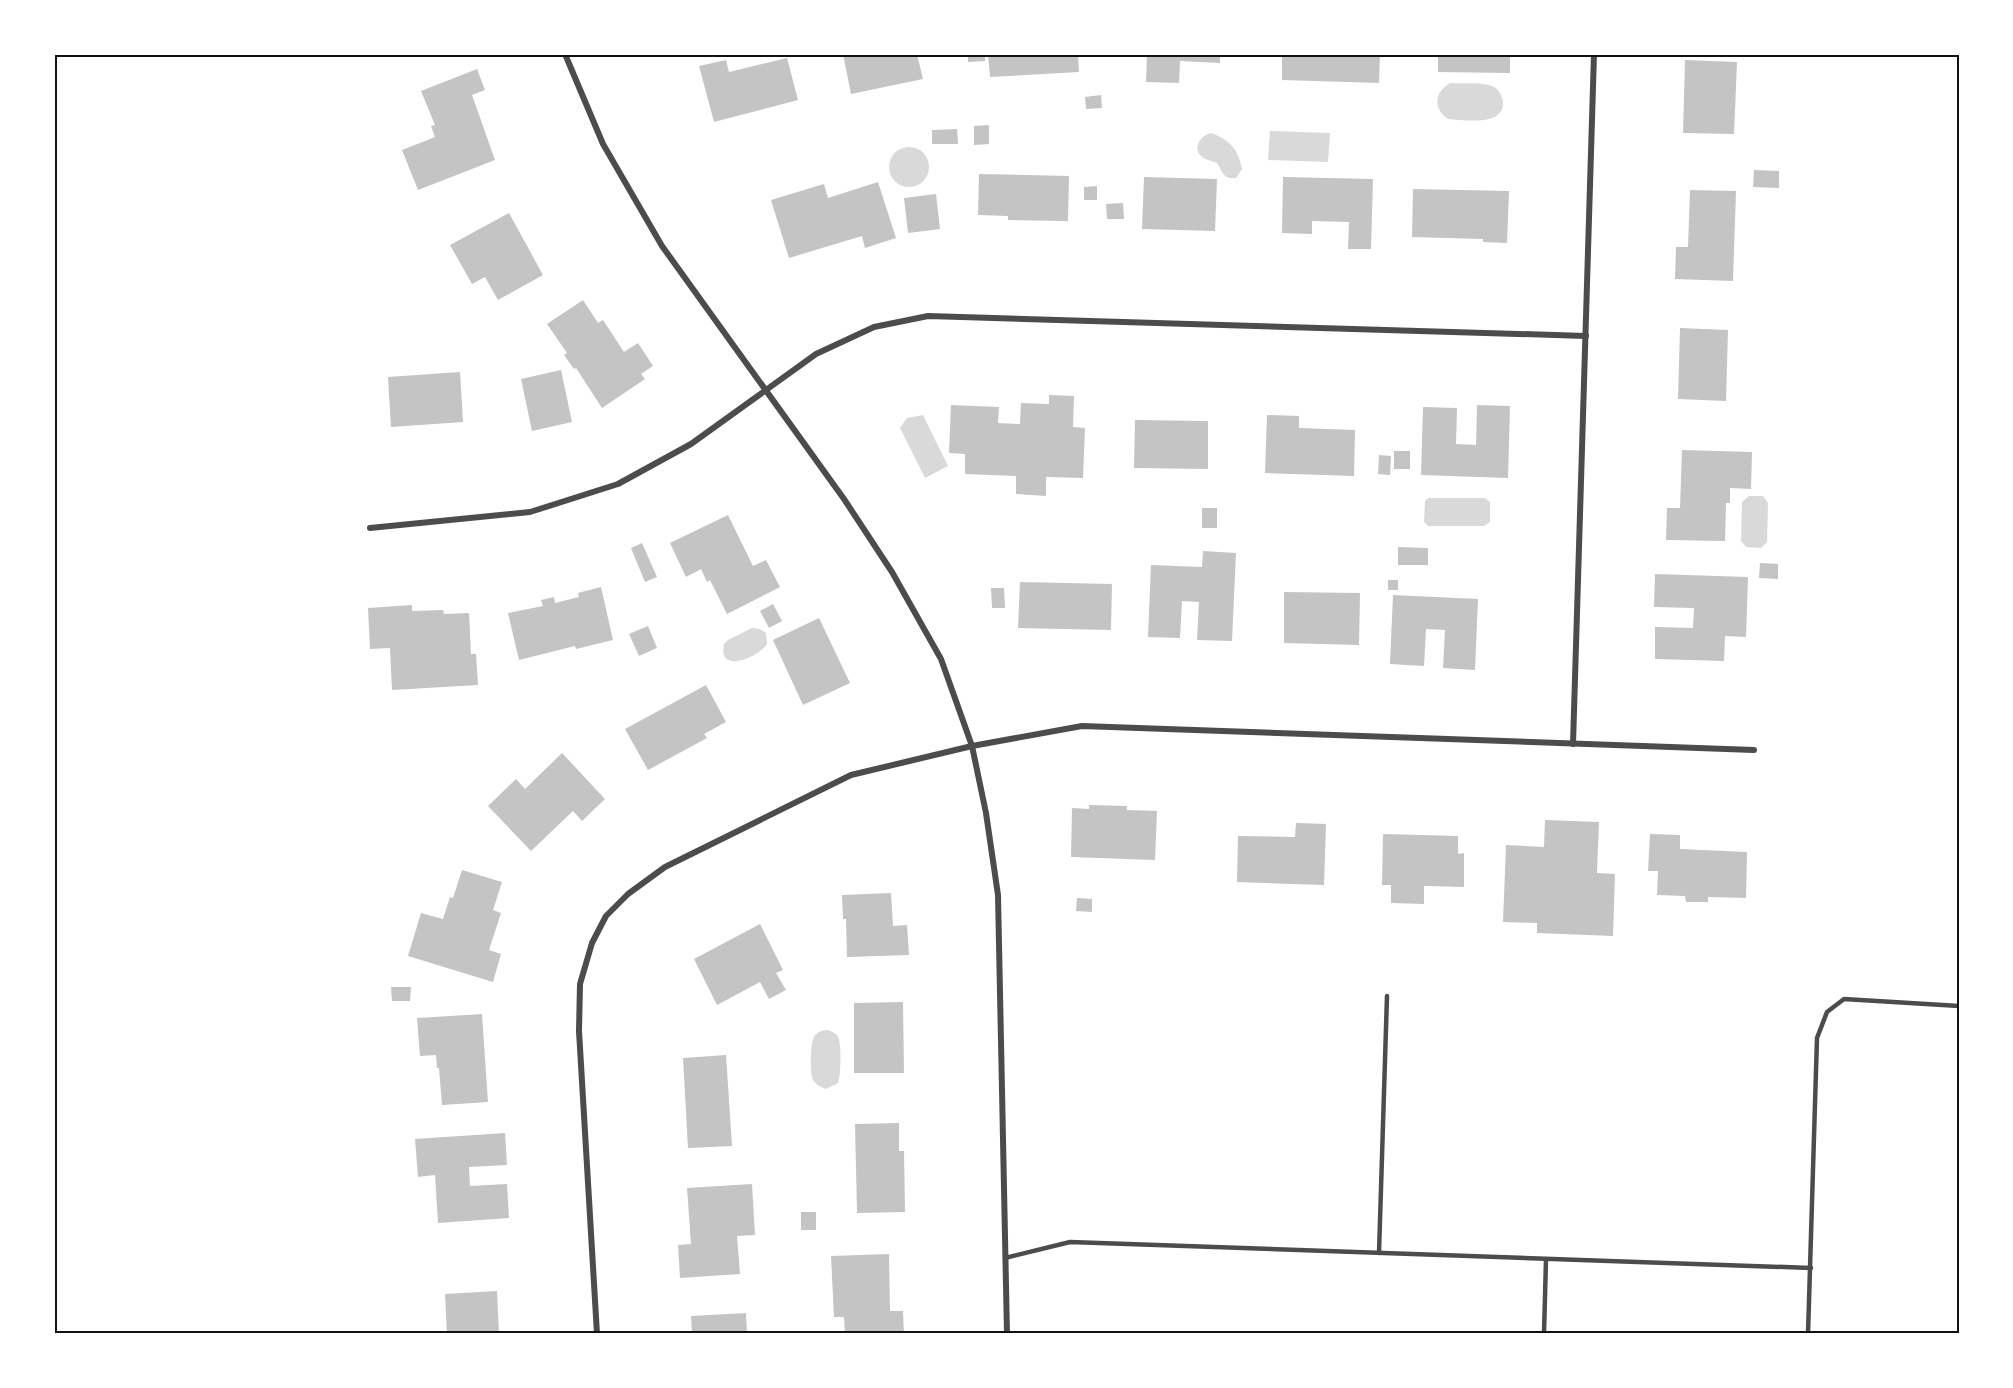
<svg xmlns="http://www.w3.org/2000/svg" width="2013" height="1388" font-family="Cabin,sans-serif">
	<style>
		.water { fill: #d9d9d9 }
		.building { fill: #c4c4c4 }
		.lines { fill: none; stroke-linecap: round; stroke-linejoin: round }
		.service { stroke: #4c4c4c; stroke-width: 4.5 }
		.minor { stroke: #4c4c4c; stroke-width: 6 }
		.neatline { fill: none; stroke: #111; stroke-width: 2 }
	</style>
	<rect width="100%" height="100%" fill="#fff"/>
	<!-- water -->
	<g class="water">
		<path d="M 1450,83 C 1463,84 1481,82 1492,86 C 1498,88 1502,95 1503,101 C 1505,127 1465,120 1448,119 C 1433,108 1434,93 1450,83 Z"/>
		<path d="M 1270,131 L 1330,133 L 1328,162 L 1268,160 Z"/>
		<path d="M 1211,133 C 1230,140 1238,149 1242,169 L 1236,178 C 1223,180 1223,172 1217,163 C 1213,161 1206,160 1202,157 C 1192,148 1200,136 1211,133 Z"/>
		<circle cx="909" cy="167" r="20"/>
		<path d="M 923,415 L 948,466 L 925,478 L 900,428 L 907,418 Z"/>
		<path d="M 1749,496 L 1763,496 L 1768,503 L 1767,542 L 1761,548 L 1746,547 L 1741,541 L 1742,502 Z"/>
		<path d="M 1428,498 L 1485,498 L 1490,502 L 1490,522 L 1484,526 L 1428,526 L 1424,522 L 1425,501 Z"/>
		<path d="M 752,628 L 760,629 L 766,633 L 767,644 C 759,657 717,675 724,644 L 728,640 Z"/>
		<path d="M 828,1030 C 831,1031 835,1033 837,1035 C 842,1041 841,1075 838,1083 L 826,1089 C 820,1087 814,1084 812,1077 C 810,1069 810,1041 815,1035 C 819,1031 823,1030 828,1030 Z"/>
	</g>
	<!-- building -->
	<g class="building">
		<path d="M 843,54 L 917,54 L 923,79 L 851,94 Z"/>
		<path d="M 968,54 L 985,54 L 985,61 L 968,62 Z"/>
		<path d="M 988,54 L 1078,54 L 1079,72 L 990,77 Z"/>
		<path d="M 1147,54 L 1220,54 L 1220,63 L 1180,61 L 1179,83 L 1146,82 Z"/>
		<path d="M 1282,54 L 1380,54 L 1379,83 L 1282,80 Z"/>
		<path d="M 1438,54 L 1510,54 L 1510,73 L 1438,72 Z"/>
		<path d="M 787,58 L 798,100 L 714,122 L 699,66 L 726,60 L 729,72 Z"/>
		<path d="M 1685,60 L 1737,62 L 1734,134 L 1683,133 Z"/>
		<path d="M 477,69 L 485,90 L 472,95 L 495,160 L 418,190 L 402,150 L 435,137 L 431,126 L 435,125 L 421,91 Z"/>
		<path d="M 1101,95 L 1102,108 L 1086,109 L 1085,97 Z"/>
		<path d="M 989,125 L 989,144 L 974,145 L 974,126 Z"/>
		<path d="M 957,129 L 958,144 L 932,144 L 932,130 Z"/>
		<path d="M 1754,170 L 1779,171 L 1779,188 L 1753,187 Z"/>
		<path d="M 979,174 L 1069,176 L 1068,221 L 1008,220 L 1008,216 L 978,215 Z"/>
		<path d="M 1144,177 L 1217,179 L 1215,231 L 1142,229 Z"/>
		<path d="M 1283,177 L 1373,179 L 1371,249 L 1348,249 L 1349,222 L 1312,221 L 1312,234 L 1282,233 Z"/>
		<path d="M 878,182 L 896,238 L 865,248 L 862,236 L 789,258 L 771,200 L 824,184 L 828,198 Z"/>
		<path d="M 1097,186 L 1097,200 L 1084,200 L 1084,187 Z"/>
		<path d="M 1413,189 L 1509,191 L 1507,243 L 1483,242 L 1483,239 L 1412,237 Z"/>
		<path d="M 1690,190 L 1736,191 L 1733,281 L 1675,279 L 1676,247 L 1688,247 Z"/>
		<path d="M 936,194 L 940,229 L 908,233 L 904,198 Z"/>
		<path d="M 1123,203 L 1124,219 L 1107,219 L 1106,204 Z"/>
		<path d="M 509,213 L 543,275 L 498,300 L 485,277 L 472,284 L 450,245 Z"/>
		<path d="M 583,300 L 598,323 L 603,320 L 624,352 L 638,343 L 653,366 L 641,374 L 645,379 L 602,408 L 576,368 L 574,369 L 564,355 L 567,353 L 547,324 Z"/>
		<path d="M 1680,328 L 1728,330 L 1726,401 L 1678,399 Z"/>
		<path d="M 561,370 L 572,422 L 532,431 L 521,379 Z"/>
		<path d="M 460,372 L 463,422 L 391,427 L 388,377 Z"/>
		<path d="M 1049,395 L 1074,396 L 1073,427 L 1085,428 L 1083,478 L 1046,477 L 1046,496 L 1016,494 L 1016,476 L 965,474 L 965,454 L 949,453 L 951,405 L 999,407 L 998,423 L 1020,424 L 1021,403 L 1049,404 Z"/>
		<path d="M 1477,405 L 1510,406 L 1508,478 L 1421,475 L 1423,407 L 1457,408 L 1456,444 L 1476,445 Z"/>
		<path d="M 1267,415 L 1299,416 L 1299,428 L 1355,430 L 1354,476 L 1265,473 Z"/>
		<path d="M 1135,420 L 1208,421 L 1208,469 L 1134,468 Z"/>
		<path d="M 1682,450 L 1752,452 L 1751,489 L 1730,488 L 1730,503 L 1726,503 L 1725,541 L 1666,540 L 1667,508 L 1680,508 Z"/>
		<rect x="1394" y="451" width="16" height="18"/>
		<path d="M 1379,455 L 1391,456 L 1390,475 L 1378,474 Z"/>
		<rect x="1202" y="508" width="15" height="20"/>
		<path d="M 728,515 L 753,566 L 766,560 L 780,587 L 727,614 L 710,580 L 707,582 L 701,569 L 686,577 L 670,543 Z"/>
		<path d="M 642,543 L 657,577 L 645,582 L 631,548 Z"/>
		<path d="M 1398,547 L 1428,548 L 1428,565 L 1398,565 Z"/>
		<path d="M 1203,551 L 1236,553 L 1232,641 L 1197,640 L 1199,602 L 1182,601 L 1180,638 L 1148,637 L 1151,565 L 1202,567 Z"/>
		<path d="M 1760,563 L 1778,564 L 1778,579 L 1759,578 Z"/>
		<path d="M 1655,574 L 1748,577 L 1746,637 L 1725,636 L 1724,661 L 1655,659 L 1655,627 L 1693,628 L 1694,608 L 1654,607 Z"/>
		<rect x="1388" y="580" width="10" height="10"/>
		<path d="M 1020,582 L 1112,584 L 1111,630 L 1018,628 Z"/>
		<path d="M 601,587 L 613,640 L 576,649 L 575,646 L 519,660 L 508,613 L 543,606 L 541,600 L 554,597 L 555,603 L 579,597 L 578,593 Z"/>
		<path d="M 991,588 L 1004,588 L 1005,608 L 992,608 Z"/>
		<path d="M 1284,592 L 1360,593 L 1359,645 L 1284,643 Z"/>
		<path d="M 1393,595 L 1478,599 L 1475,670 L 1443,668 L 1445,630 L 1426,629 L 1424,666 L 1390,664 Z"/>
		<path d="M 773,604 L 782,621 L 769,628 L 760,611 Z"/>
		<path d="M 412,605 L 412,611 L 443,610 L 444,614 L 469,613 L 471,654 L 476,654 L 478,685 L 392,690 L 390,648 L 370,649 L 368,608 Z"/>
		<path d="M 819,618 L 850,683 L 803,705 L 773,640 Z"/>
		<path d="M 648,626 L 657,648 L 639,656 L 629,634 Z"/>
		<path d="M 706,685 L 726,722 L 704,734 L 707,738 L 648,770 L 625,729 Z"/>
		<path d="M 562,753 L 605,799 L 582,821 L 573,811 L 531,851 L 488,806 L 516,779 L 525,789 Z"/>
		<path d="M 1089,805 L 1127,806 L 1127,810 L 1157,811 L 1155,860 L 1071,857 L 1072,808 L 1089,809 Z"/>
		<path d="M 1545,820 L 1599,822 L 1597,873 L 1615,874 L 1613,936 L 1537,933 L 1537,923 L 1503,922 L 1506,845 L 1544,847 Z"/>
		<path d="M 1296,823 L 1326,824 L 1324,885 L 1237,882 L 1238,836 L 1295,837 Z"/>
		<path d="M 1383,834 L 1458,836 L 1458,854 L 1464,853 L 1464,887 L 1424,886 L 1424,904 L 1391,903 L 1391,885 L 1382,885 Z"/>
		<path d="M 1650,834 L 1680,835 L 1680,849 L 1747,852 L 1746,898 L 1708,897 L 1708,902 L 1686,902 L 1685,896 L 1657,895 L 1658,871 L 1648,871 Z"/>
		<path d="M 462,870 L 502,882 L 493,910 L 501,913 L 489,950 L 501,954 L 493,982 L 408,956 L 421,913 L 443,919 L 450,897 L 453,898 Z"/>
		<path d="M 891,893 L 893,926 L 907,925 L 909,955 L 847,957 L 846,919 L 843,919 L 842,895 Z"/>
		<path d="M 1077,898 L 1092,899 L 1092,912 L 1076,911 Z"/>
		<path d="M 760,924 L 783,970 L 776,973 L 786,990 L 769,999 L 760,982 L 717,1005 L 694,959 Z"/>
		<path d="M 391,987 L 411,987 L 410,1001 L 392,1001 Z"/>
		<path d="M 903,1002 L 904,1073 L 854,1073 L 854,1003 Z"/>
		<path d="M 482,1014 L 488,1102 L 442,1105 L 439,1068 L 437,1068 L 436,1055 L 420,1056 L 417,1018 Z"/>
		<path d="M 726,1055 L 732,1146 L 688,1148 L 683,1058 Z"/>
		<path d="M 899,1123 L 899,1151 L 904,1151 L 905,1212 L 857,1213 L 855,1124 Z"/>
		<path d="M 505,1133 L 507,1165 L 469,1167 L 470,1186 L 507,1184 L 509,1218 L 438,1223 L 435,1175 L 418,1177 L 415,1139 Z"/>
		<path d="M 752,1184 L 755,1235 L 737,1236 L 740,1274 L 680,1278 L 678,1245 L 691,1244 L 687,1188 Z"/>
		<rect x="801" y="1212" width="15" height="18"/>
		<path d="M 889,1254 L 890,1311 L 903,1311 L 904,1334 L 845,1334 L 844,1317 L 834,1317 L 831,1256 Z"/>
		<path d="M 497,1291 L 499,1334 L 447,1334 L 445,1294 Z"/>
		<path d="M 746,1313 L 747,1334 L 692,1334 L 691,1316 Z"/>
	</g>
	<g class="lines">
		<!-- service -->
		<g class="service">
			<path d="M 1379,1253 L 1387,996"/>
			<path d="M 1005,1258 L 1070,1242 L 1811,1268"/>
			<path d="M 1544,1334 L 1546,1259"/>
			<path d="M 1808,1334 L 1817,1038 L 1827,1012 L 1844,999 L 1959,1006"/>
		</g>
		<!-- minor -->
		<g class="minor">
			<path d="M 565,54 L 603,144 L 662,246 L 844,499 L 892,572 L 941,659 L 972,746 L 986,813 L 998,895 L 1007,1334"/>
			<path d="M 370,528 L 530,512 L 618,484 L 691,444 L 816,354 L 874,327 L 928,316 L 1586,336"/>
			<path d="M 1573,744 L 1594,54"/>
			<path d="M 597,1334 L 579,1031 L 580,984 L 592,943 L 606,916 L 628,894 L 665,867 L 851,775 L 972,746 L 1082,726 L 1754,750"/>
		</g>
	</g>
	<!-- border -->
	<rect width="2013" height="1388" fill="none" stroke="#ffffff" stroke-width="111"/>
	<rect x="56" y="56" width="1902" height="1276" class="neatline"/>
</svg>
